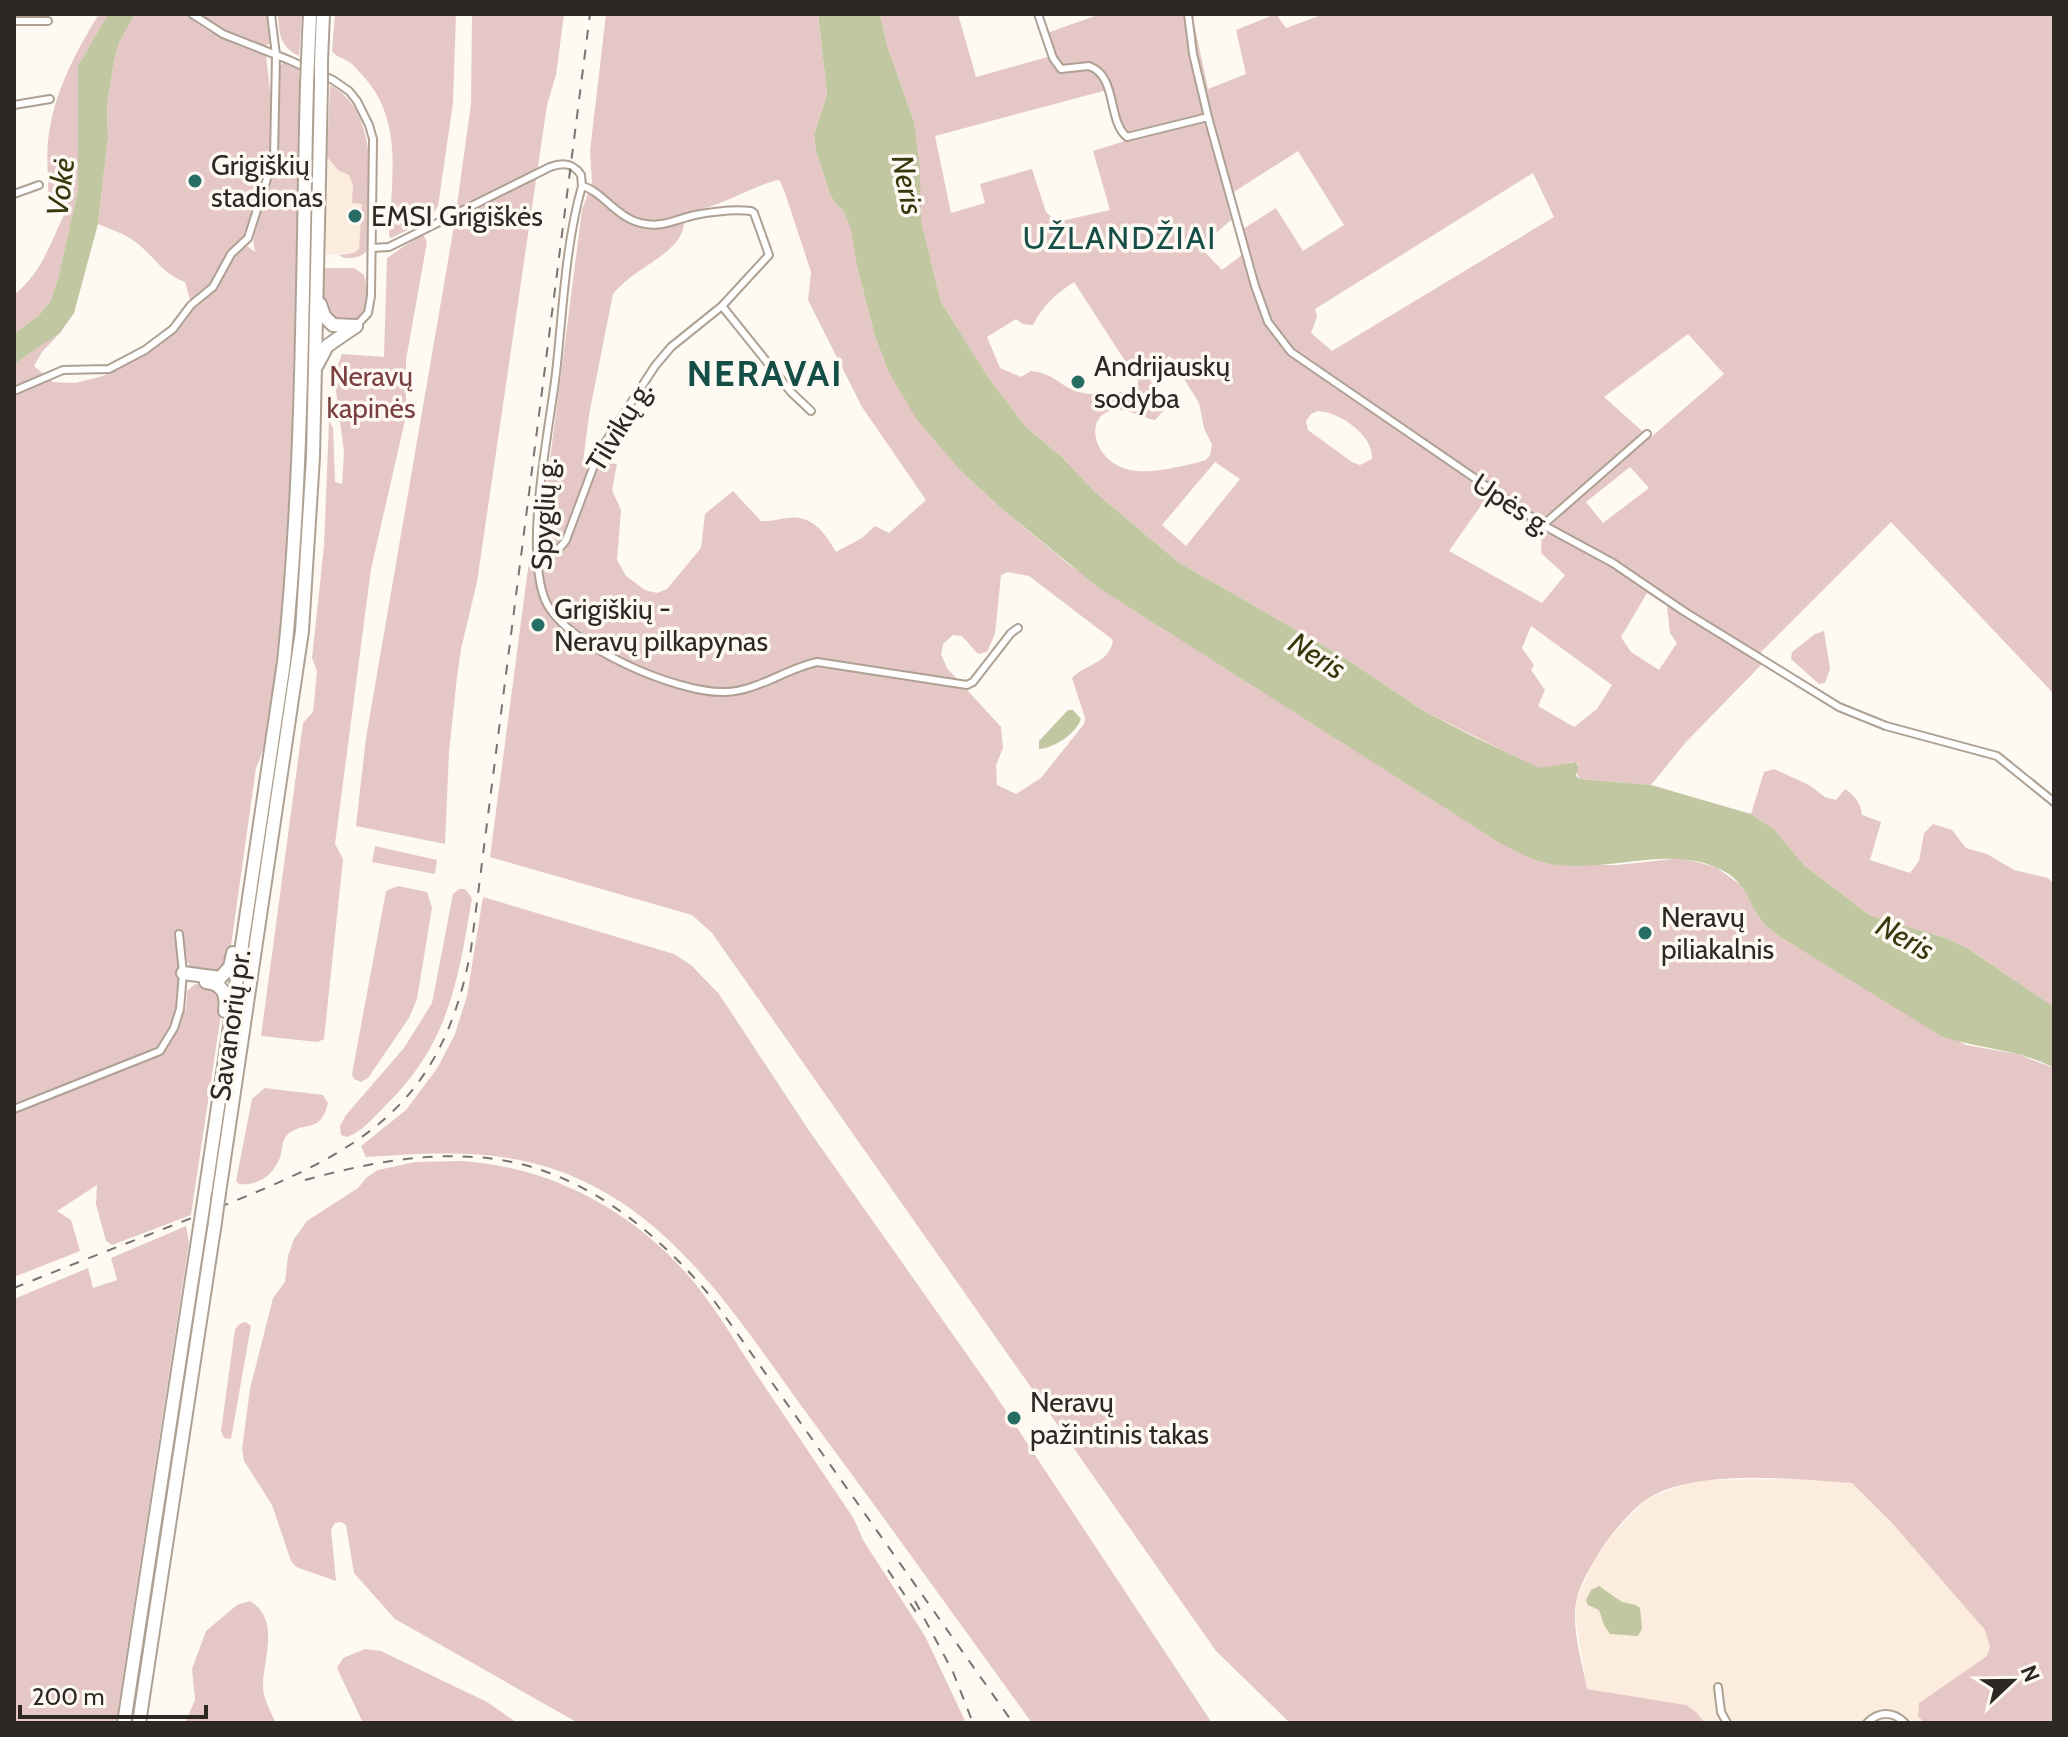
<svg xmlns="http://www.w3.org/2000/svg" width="2068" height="1737" font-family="Cabin,sans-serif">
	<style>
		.built { fill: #fcecdd }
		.green { fill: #e5c8c6; fill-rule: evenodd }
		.water { fill: #c1c7a1 }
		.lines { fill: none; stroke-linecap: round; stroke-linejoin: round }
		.street-casing { stroke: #aea194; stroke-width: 10 }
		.highway-casing { stroke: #aea194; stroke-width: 16 }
		.street { stroke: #fff; stroke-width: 6 }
		.highway { stroke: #fff; stroke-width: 12 }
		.rail { stroke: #78736e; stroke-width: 2; stroke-dasharray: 10 10; stroke-linecap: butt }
		.highway-bridge-casing { stroke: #aea194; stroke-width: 16; stroke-linecap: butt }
		.highway-bridge { stroke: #fff; stroke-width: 12 }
		.poi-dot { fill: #266d64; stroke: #fef9f3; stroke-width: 3 }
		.labels { text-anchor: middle; stroke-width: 7; stroke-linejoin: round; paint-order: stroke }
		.poi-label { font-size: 28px; fill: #2d2823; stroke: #fef9f3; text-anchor: start }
		.park-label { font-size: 28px; fill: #7a403f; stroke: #fef9f3 }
		.street-label { font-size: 28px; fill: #2d2823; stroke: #fef9f3 }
		.water-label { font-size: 30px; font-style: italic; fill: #36390c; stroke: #fef9f3 }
		.quarter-label { font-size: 32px; letter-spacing: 2px; fill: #144e47; stroke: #fef9f3 }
		.district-label { font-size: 36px; font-weight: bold; letter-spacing: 2px; fill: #144e47; stroke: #fef9f3 }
	</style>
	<rect width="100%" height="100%" fill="#fef9f3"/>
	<!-- built -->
	<g class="built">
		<path d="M 327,157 L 338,170 L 349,175 L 353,185 L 353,198 L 362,204 L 361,238 L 359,249 L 354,253 L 325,255 Z"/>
		<path d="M 1804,1479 L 1852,1482 L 1892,1523 L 1985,1630 L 1991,1647 L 1987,1656 L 1919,1703 L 1918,1716 L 1924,1723 L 1705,1723 L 1696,1712 L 1686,1705 L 1587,1689 L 1576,1620 L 1577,1598 L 1592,1565 L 1609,1538 L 1647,1499 L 1696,1480 Z"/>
	</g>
	<!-- green -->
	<g class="green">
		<path d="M 99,14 L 108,14 L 78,66 L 78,190 L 58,279 L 50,302 L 39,315 L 14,334 L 14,295 C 43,271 49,245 65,213 L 64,206 L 48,197 C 49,179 46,160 48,141 C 53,94 75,53 99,14 Z"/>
		<path d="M 135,14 L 184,14 L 205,29 L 266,55 L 272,108 L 270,163 L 242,242 L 255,252 L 253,239 L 277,161 L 280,65 L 284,63 L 299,70 C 301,161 297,255 294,348 C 292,434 291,521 283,608 C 279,652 275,729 256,768 L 229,960 L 219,973 L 191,969 L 185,957 L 180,957 L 178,963 L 178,1010 L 186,1010 L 187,991 L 195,984 L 211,986 L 223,1001 L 191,1215 L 112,1245 L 106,1241 L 96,1204 L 97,1185 L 57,1211 L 71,1220 L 80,1251 L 14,1277 L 14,364 L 60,333 L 42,352 L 34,366 L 53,382 L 75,383 L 103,376 L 129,363 L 169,338 L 186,321 L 192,307 L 185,282 C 163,275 153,254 134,241 C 124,233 109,229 98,224 L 108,137 L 107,104 L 114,61 L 119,43 Z"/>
		<path d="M 197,14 L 267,14 L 270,44 L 263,46 L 222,30 Z"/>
		<path d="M 278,14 L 302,14 L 299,56 C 280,47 279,34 278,14 Z"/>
		<path d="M 335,14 L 456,14 L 453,103 L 438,206 L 430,219 L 391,238 L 389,236 C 391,185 403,126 369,83 C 364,77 358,70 352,64 C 345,58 337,58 332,51 Z"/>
		<path d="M 472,14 L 564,14 L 556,75 L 547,105 L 477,582 L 461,649 L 457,677 L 449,752 L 445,844 L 356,826 L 366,738 L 454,226 L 471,104 Z"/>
		<path d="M 606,14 L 818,14 L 827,94 L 814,135 L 816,151 L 829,191 L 834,202 L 844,212 L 852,229 L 857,267 L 875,336 L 888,371 L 962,472 L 1001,508 L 1071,566 L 1456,815 L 1557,865 L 1618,865 L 1681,858 L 1716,867 L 1742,886 L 1760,919 L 1782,938 L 1851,980 L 1966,1045 L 2017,1054 L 2054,1068 L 2054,1723 L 1924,1723 L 1918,1716 L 1919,1703 L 1987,1656 L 1990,1647 L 1985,1630 L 1892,1523 L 1852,1483 C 1796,1479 1695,1468 1647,1499 C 1633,1508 1611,1534 1602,1548 C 1593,1563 1581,1581 1577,1598 C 1570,1625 1582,1661 1587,1689 L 1686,1705 L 1696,1712 L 1705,1723 L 1290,1723 L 1216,1651 L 712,933 L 692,915 L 490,857 L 529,561 L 542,522 L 582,210 L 592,182 L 590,151 ZM 777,180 L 780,181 L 785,193 L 811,272 L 808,300 L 862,407 L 926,500 L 889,533 L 875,526 L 862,538 L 836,552 C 825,533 812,514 787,518 C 778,519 770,522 761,521 L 733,491 L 705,514 L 701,548 L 667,589 L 657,593 L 645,590 L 626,576 L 617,560 L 621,510 L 612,490 L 617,464 L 608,463 L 588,470 L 583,462 L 589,415 L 613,294 C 633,270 660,262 677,241 C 684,233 683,222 689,212 C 721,207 746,189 777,180 ZM 1008,572 L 1029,576 L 1113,640 C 1109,664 1087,663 1072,678 L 1085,718 L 1084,724 L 1041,778 L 1016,794 L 997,785 L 996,765 L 1003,748 L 1001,727 L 947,668 L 941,654 L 943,644 L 953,635 L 962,636 L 978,654 L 987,652 L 995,634 L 1001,575 Z"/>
		<path d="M 880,14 L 958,14 L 976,77 L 1055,55 L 1047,33 L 1095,16 L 1095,14 L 1192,14 L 1208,89 L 1246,74 L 1236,30 L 1276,14 L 1286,28 L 1324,14 L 2054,14 L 2054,694 L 1891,522 L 1762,651 L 1756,660 L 1762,664 L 1686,742 L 1651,785 L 1580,779 L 1576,772 L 1578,764 L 1572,762 L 1554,768 L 1540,769 L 1422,710 L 1345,658 L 1178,562 L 1095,492 L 1062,457 L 1026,427 L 990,380 L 941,302 L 921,220 L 914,122 L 887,45 ZM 1111,89 L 1125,141 L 1093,151 L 1110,210 L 1057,222 L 1046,212 L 1032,169 L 980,184 L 985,203 L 951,213 L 935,136 ZM 1298,151 L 1344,225 L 1303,251 L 1276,208 L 1243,229 L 1242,255 L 1222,270 L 1200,247 L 1231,220 L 1226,197 ZM 1533,173 L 1554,217 L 1332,351 L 1311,333 L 1317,317 L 1315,309 ZM 1074,282 L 1138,381 L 1137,387 L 1132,391 C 1116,392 1094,397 1079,392 C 1060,387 1057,374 1031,371 L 1021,377 L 1000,368 L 987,337 L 1016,319 L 1022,324 L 1033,325 C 1043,305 1056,294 1074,282 ZM 1688,334 L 1724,374 L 1650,438 L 1604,397 ZM 1170,356 L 1199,403 L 1204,428 L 1212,445 L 1210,455 L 1206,460 C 1189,465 1155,473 1138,471 C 1091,468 1080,409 1119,410 C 1132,410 1142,418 1155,420 L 1167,407 L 1145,372 ZM 1318,411 C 1339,412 1374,435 1372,459 L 1360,465 L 1352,462 L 1308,430 L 1306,421 L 1311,414 ZM 1215,462 L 1240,479 L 1186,546 L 1162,525 ZM 1630,467 L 1649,488 L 1603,523 L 1586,502 ZM 1487,497 L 1542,531 L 1541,553 L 1565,575 L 1542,603 L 1449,551 ZM 1647,593 L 1667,606 L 1670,633 L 1677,643 L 1659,670 L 1631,652 L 1621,637 ZM 1531,626 L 1612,685 L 1597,709 L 1574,727 L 1538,706 L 1545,690 L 1531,670 L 1534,665 L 1522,648 Z"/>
		<path d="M 330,85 C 384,113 368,200 367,251 C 361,258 346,261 339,255 L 354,253 L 359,249 L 362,204 L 352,203 L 353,185 L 349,175 L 338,170 L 327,157 Z"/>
		<path d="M 419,236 L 424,236 L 427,242 L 406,360 L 406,416 L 371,569 L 335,844 L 343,859 L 324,1039 L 318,1042 L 261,1036 L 303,723 L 313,712 L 317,671 L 312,658 L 324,546 L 329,421 L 333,428 L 335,482 L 342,484 L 344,452 L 335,384 L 335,373 L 342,354 L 384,357 L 387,258 Z"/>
		<path d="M 324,268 L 354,268 L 364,275 C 373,306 367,324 332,322 L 324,307 Z"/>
		<path d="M 1824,631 L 1830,669 L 1825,683 L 1819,684 L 1791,659 L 1792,652 L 1815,634 Z"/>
		<path d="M 1774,769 L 1809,785 L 1825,797 L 1836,800 L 1845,789 C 1854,795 1861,803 1862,815 L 1881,822 L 1870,860 L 1910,873 L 1919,861 L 1924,833 L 1933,824 L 1952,830 L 1966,848 L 1987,854 L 2014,870 L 2048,878 L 2054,884 L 2054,1007 L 1967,948 L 1946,938 L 1869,915 L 1804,865 L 1774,829 L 1751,814 L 1764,772 Z"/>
		<path d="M 375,846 L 437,860 L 435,874 L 372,862 Z"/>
		<path d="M 398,886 L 427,892 L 432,908 L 417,999 L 409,1018 L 368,1078 L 361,1082 L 354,1079 L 352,1074 L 386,891 Z"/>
		<path d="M 459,889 L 465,889 L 472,898 C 458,981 449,1044 385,1106 C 373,1118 363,1131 347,1137 L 341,1135 L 340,1126 L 346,1115 L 404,1048 L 432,1003 L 453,894 Z"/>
		<path d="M 483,897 L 674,954 L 691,965 L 719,994 L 808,1129 L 992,1390 L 1212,1723 L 1032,1723 C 957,1620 884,1517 808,1415 C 749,1335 694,1244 606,1193 C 528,1147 453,1151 366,1157 L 361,1146 L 406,1110 L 438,1067 L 455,1034 L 467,996 Z"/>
		<path d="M 265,1088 L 323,1095 L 328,1103 C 320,1133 309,1121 291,1132 C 280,1138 284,1150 279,1160 C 272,1176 257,1186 239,1184 L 236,1181 L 252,1099 Z"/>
		<path d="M 461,1161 C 552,1167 634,1211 693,1281 C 716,1309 735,1341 755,1372 C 788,1421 821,1470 854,1519 L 863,1540 L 925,1636 L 966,1723 L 578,1723 L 395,1619 L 354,1573 L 346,1525 L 341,1522 L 335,1523 L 331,1529 L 336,1581 L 296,1567 L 291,1561 L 272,1505 L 244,1461 L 242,1449 L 250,1389 L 273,1298 L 285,1282 L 288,1256 L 294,1239 L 307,1221 L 358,1188 L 367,1177 L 378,1170 L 415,1162 Z"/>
		<path d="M 186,1226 L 189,1243 L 116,1723 L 14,1723 L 14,1299 L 88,1268 L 93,1288 L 117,1280 L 111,1258 Z"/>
		<path d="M 246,1322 L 251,1326 L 231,1439 L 224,1438 L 221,1431 L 235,1329 L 241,1323 Z"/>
		<path d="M 250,1601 C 281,1620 263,1658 263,1686 C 263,1699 271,1712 276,1723 L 185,1723 L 195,1700 L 192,1669 L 206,1631 L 237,1605 Z"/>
		<path d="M 365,1649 L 381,1651 L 487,1702 L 517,1723 L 363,1723 L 337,1668 L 343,1658 Z"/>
	</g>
	<!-- water -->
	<g class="water">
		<path d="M 108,14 L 135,14 L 119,43 L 114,61 L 107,104 L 108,137 L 98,224 L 74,313 L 60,333 L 14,364 L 14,334 L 39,315 L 50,302 L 58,279 L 78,190 L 78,66 Z"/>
		<path d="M 818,14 L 880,14 L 887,45 L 914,122 L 920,170 L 921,220 L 941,302 L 990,380 L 1026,427 L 1062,457 L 1095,492 L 1178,562 L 1345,658 L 1422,710 L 1472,736 L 1540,768 L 1576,762 L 1578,767 L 1576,776 L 1580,779 L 1651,785 L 1751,814 L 1774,829 L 1804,865 L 1869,915 L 1946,938 L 1967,948 L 2054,1007 L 2054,1068 C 2019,1049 1978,1049 1941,1036 L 1782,938 C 1774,932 1764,925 1759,917 C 1748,900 1745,884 1727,873 C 1678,842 1613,872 1557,865 C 1536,863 1518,852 1500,843 L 1099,588 L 1001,508 L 962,472 L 917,420 L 888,371 L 875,336 L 857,267 L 851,229 L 844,212 L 834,202 L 829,191 L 816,151 L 814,135 L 827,94 Z"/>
		<path d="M 1068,710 L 1073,710 L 1081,719 C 1076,733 1055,748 1039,749 L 1039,741 Z"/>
		<path d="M 1599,1586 L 1622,1602 L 1636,1605 L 1640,1608 L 1642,1629 L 1638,1636 L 1610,1634 L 1604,1625 L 1599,1610 L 1588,1605 L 1586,1600 L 1591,1590 Z"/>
	</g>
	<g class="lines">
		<!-- street casing -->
		<g class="street-casing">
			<g id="street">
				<path d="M 192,14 L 223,34 L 289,60 L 333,80 L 349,91 L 357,101 L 369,125 L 373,139 L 371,296 L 368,313 L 356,326"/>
				<path d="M 1038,14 L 1053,58 L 1061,69 L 1089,66 C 1118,76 1107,121 1127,137 L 1208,117"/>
				<path d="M 1188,14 L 1193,54 L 1208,117 L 1255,286 L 1268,322 L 1291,352 L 1543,525 L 1613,563 L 1685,612 L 1839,707 L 1886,726 L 1997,756 L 2054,802"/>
				<path d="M 14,21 L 48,21"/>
				<path d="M 14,105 L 50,99"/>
				<path d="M 14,194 L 39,185"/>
				<path d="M 372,248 L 389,247 L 550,167 C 563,162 573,163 581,175 L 582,186 C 565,246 563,311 556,373 C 549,432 525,543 544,597 C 560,644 678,694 725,692 C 758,691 785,669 817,662 L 967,685 L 973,682 L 1011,633 L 1018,628"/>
				<path d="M 722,306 L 791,392 L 811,411"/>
				<path d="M 14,391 L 63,370 L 109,369 L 145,350 L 173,329 L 191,305 L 213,287 L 231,254 L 248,238 L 274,157 L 276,55 L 271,14"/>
				<path d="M 1543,525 L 1647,434"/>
				<path d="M 537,552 C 552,553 558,552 566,540 L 599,452 L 655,366 L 671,347 L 722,306 L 769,255 L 754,213 L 751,211 C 734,209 711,212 695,215 C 677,219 664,227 646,224 C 618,221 603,191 582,186"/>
				<path d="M 14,1109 L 160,1051 L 174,1028 L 180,1009 L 183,973 L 179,934"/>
				<path d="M 1718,1687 L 1721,1712 L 1727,1723"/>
				<path d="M 1867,1723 C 1879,1711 1893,1711 1905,1723"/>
			</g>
		</g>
		<!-- highway casing -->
		<g class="highway-casing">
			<g id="highway">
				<path d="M 308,58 L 310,14"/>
				<path d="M 321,61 L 323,14"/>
				<path d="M 320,304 L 324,316 L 333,325 L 356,326"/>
				<path d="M 317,365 L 327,346 L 356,326"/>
				<path d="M 183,973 L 220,978 L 230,967 L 233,953"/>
				<path d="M 206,982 C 224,984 227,995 225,1011"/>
				<path d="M 219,1193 L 302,631 L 313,457 L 321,85"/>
				<path d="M 204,1201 L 284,662 C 304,470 302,277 307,84"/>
				<path d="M 124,1723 L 200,1227"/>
				<path d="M 139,1723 L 215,1222"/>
			</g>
		</g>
		<!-- street -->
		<use href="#street" class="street"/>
		<!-- highway -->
		<use href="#highway" class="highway"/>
		<!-- rail -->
		<g class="rail">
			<path d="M 305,1180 C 360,1165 417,1153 474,1157 C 573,1162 655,1228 715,1302 L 1013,1723"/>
			<path d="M 14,1288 C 78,1262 143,1237 207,1212 C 351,1155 441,1115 471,949 L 590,14"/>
			<path d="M 888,1570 L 916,1612"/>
			<path d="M 915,1601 L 953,1672 L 973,1723"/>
		</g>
		<!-- highway-bridge casing -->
		<g class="highway-bridge-casing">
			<g id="highway-bridge">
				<path d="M 307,84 L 308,58"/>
				<path d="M 321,85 L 321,61"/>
				<path d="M 215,1222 L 219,1193"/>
				<path d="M 200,1227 L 204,1201"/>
			</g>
		</g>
		<!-- highway-bridge -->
		<use href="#highway-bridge" class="highway-bridge"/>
	</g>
	<!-- markers -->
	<g class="poi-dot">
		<circle cx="195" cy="181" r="8"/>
		<circle cx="355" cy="216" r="8"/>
		<circle cx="1078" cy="382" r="8"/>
		<circle cx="538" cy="625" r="8"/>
		<circle cx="1645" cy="933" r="8"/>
		<circle cx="1014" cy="1418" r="8"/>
	</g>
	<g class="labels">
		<!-- poi labels -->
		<g class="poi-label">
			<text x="211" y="175">Grigiškių<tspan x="211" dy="32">stadionas</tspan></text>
			<text x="371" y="226">EMSI Grigiškės</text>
			<text x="1094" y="376">Andrijauskų<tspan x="1094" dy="32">sodyba</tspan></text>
			<text x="554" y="619">Grigiškių -<tspan x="554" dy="32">Neravų pilkapynas</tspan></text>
			<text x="1661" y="927">Neravų<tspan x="1661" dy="32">piliakalnis</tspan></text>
			<text x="1030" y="1412">Neravų<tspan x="1030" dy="32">pažintinis takas</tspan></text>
		</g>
		<!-- park labels -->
		<g class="park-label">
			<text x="371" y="386">Neravų<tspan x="371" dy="32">kapinės</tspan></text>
		</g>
		<!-- street labels -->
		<g class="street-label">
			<text transform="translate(619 426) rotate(-59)" y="10">Tilvikų g.</text>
			<text transform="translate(1512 504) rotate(33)" y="10">Upės g.</text>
			<text transform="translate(544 514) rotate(-87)" y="10">Spyglių g.</text>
			<text transform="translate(230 1025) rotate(-82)" y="10">Savanorių pr.</text>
		</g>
		<!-- water labels -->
		<g class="water-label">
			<text transform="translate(907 185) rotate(79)" y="10">Neris</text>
			<text transform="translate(61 187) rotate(-83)" y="10">Vokė</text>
			<text transform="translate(1317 656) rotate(32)" y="10">Neris</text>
			<text transform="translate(1905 938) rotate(29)" y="10">Neris</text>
		</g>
		<!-- quarter labels -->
		<g class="quarter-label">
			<text x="1120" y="249">UŽLANDŽIAI</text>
		</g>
		<!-- district labels -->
		<g class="district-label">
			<text x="765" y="386">NERAVAI</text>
		</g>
	</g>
	<!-- border -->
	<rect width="2068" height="1737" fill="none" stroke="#2d2823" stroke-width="32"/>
	<!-- north arrow -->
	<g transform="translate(2012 1681) rotate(68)" stroke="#fef9f3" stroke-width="6" paint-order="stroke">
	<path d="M0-6L14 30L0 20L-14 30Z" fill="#2d2823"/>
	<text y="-12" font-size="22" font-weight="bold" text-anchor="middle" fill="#2d2823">N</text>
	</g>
	<!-- scale -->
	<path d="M20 1705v12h186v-12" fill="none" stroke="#2d2823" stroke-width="4"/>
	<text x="32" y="1705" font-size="24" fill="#2d2823" stroke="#fef9f3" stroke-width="6" paint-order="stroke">200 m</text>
</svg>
